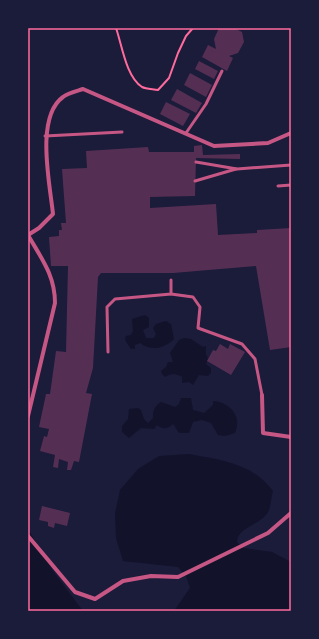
<svg xmlns="http://www.w3.org/2000/svg" width="319" height="639" font-family="Lato,sans-serif">
	<style>
		.water { fill: #12122b }
		.building { fill: #542f53 }
		.lines { fill: none; stroke-linecap: round; stroke-linejoin: round }
		.path { stroke: #ff6b9d; stroke-width: 2 }
		.service { stroke: #c65784; stroke-width: 3 }
		.minor { stroke: #c65784; stroke-width: 4 }
		.neatline { fill: none; stroke: #ff6b9d; stroke-width: 1.5 }
	</style>
	<rect width="100%" height="100%" fill="#1b1b3a"/>
	<!-- water -->
	<g class="water">
		<path d="M 145,315 L 149,318 L 149,327 L 143,330 L 146,338 L 154,338 L 156,334 L 153,328 L 156,324 L 166,321 L 171,324 L 174,339 C 165,348 151,352 140,343 L 135,345 L 135,349 L 131,349 L 125,340 L 126,336 L 131,335 L 133,331 L 132,319 Z"/>
		<path d="M 184,338 L 191,339 L 203,347 L 206,346 L 206,354 L 208,359 L 206,364 L 211,368 L 211,373 L 208,376 L 199,375 L 193,385 L 189,382 L 182,383 L 182,377 C 175,373 172,373 165,377 L 162,374 L 161,371 L 166,367 L 168,362 L 173,362 L 170,353 L 179,340 Z"/>
		<path d="M 181,398 L 191,398 L 193,410 L 204,413 L 213,405 L 213,401 C 229,402 243,416 235,433 L 225,436 L 218,435 L 211,423 L 202,420 L 193,422 L 189,433 L 179,433 L 173,424 C 168,429 163,430 157,425 L 154,429 L 141,428 L 129,438 L 122,432 L 122,426 L 128,419 L 129,409 L 138,408 L 141,410 L 144,419 L 148,423 L 153,418 C 153,411 154,406 161,402 L 175,407 L 179,404 Z"/>
		<path d="M 189,454 C 221,460 252,463 273,491 C 271,497 271,507 268,512 C 261,525 237,527 237,542 L 243,548 L 272,552 L 291,562 L 291,611 L 174,611 L 190,588 L 186,576 L 178,567 L 123,561 L 116,538 L 115,514 L 120,490 L 138,469 L 159,456 Z"/>
		<path d="M 28,529 L 53,571 L 83,611 L 28,611 Z"/>
	</g>
	<!-- building -->
	<g class="building">
		<path d="M 219,28 L 234,28 L 242,32 L 244,42 L 238,53 L 229,56 L 233,58 L 227,71 L 202,57 L 208,45 L 216,49 L 214,39 Z"/>
		<path d="M 199,61 L 218,71 L 214,79 L 195,69 Z"/>
		<path d="M 190,73 L 212,85 L 206,97 L 184,85 Z"/>
		<path d="M 177,89 L 202,103 L 196,113 L 171,100 Z"/>
		<path d="M 166,102 L 190,114 L 183,126 L 160,114 Z"/>
		<path d="M 202,145 L 203,155 L 240,154 L 240,159 L 196,158 L 195,196 L 150,197 L 150,208 L 216,204 L 218,235 L 257,233 L 257,230 L 291,228 L 291,347 L 270,350 L 256,266 L 173,273 L 101,273 L 98,277 L 93,368 L 86,393 L 92,394 L 79,462 L 74,461 L 71,470 L 67,470 L 68,462 L 59,459 L 58,468 L 53,467 L 55,455 L 40,451 L 44,436 L 47,437 L 49,429 L 39,427 L 46,394 L 50,394 L 56,351 L 66,352 L 68,266 L 51,266 L 49,237 L 59,236 L 59,230 L 62,230 L 61,223 L 66,223 L 62,169 L 87,168 L 86,151 L 148,147 L 149,152 L 194,152 L 194,146 Z"/>
		<path d="M 220,344 L 228,349 L 230,344 L 245,352 L 231,375 L 207,361 L 213,350 L 216,351 Z"/>
		<path d="M 42,506 L 70,513 L 67,526 L 55,523 L 54,528 L 48,526 L 48,522 L 39,520 Z"/>
	</g>
	<g class="lines">
		<!-- path -->
		<path class="path" d="M 116,28 C 122,45 126,77 142,87 C 146,89 153,89 158,90 L 169,78 L 178,53 L 186,36 L 193,28"/>
		<!-- service -->
		<g class="service">
			<path d="M 186,133 L 206,104 L 222,71"/>
			<path d="M 45,136 L 122,132"/>
			<path d="M 196,162 L 237,169 L 291,165"/>
			<path d="M 195,181 L 236,169"/>
			<path d="M 278,186 L 291,185"/>
			<path d="M 171,294 L 193,297 L 200,307 L 198,328 L 242,344 L 255,359 L 262,395"/>
			<path d="M 108,352 L 107,307 L 115,299 L 171,294 L 171,280"/>
		</g>
		<!-- minor -->
		<g class="minor">
			<path d="M 28,235 L 39,228 L 53,214 C 50,184 35,117 63,97 C 68,93 77,91 83,89 L 214,146 L 268,143 L 291,133"/>
			<path d="M 28,235 C 41,258 55,275 55,303 L 28,416"/>
			<path d="M 262,395 L 263,433 L 291,437"/>
			<path d="M 28,536 L 75,592 L 95,599 L 123,581 L 151,576 L 178,577 L 268,533 L 291,513"/>
		</g>
	</g>
	<!-- border -->
	<rect width="319" height="639" fill="none" stroke="#1b1b3a" stroke-width="58"/>
	<rect x="29" y="29" width="261" height="581" class="neatline"/>
</svg>
